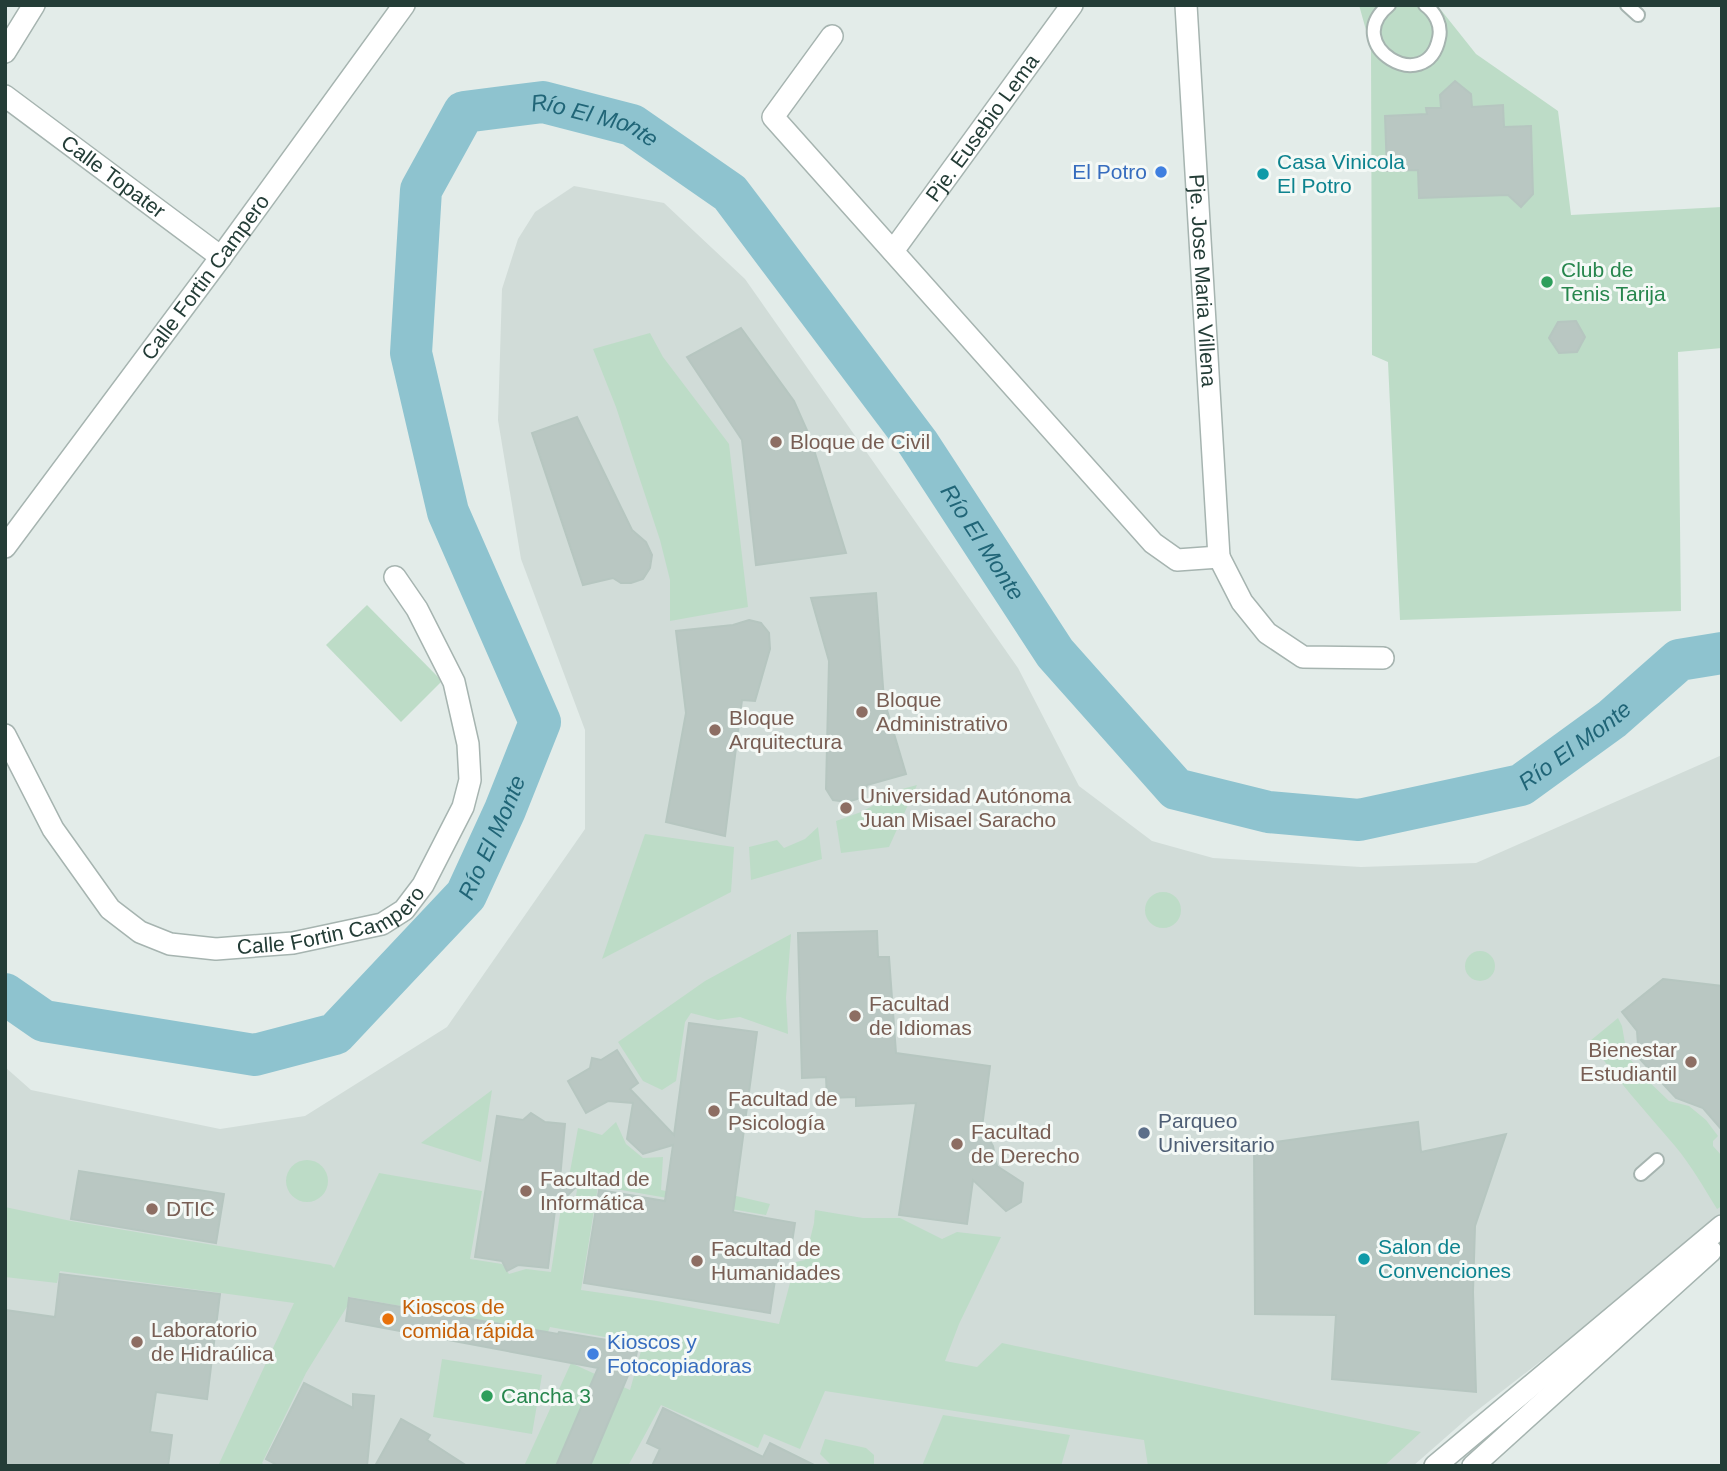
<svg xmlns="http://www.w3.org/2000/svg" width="1727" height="1471" font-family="Helvetica,sans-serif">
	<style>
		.built { fill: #d1dcd8 }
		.green { fill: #bddcc7 }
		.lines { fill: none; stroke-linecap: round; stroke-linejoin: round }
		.river { stroke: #8ec3cf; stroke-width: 42 }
		.building { fill: #b9c7c2; stroke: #b6c6c0; stroke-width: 2 }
		.service-casing { stroke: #a6b4b0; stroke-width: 16 }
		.minor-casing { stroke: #a6b4b0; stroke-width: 24 }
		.service { stroke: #fff; stroke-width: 12 }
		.minor { stroke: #fff; stroke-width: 21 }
		.shop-dot { fill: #3f7fe0; stroke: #f4f9f6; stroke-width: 2.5 }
		.culture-dot { fill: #0f9aa8; stroke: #f4f9f6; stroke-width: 2.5 }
		.leisure-dot { fill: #2e9e5b; stroke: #f4f9f6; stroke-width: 2.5 }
		.education-dot { fill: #8d6e63; stroke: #f4f9f6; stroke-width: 2.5 }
		.service-dot { fill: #5c6f8a; stroke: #f4f9f6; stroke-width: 2.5 }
		.food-dot { fill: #e8710a; stroke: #f4f9f6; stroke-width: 2.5 }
		.labels { text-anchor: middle; stroke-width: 6; stroke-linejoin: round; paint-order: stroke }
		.street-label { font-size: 21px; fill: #243d37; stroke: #f4f9f6 }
		.culture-label { font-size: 21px; fill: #0d838f; stroke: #f4f9f6; text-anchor: start }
		.shop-label { font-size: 21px; fill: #366cbe; stroke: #f4f9f6; text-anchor: end }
		.leisure-label { font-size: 21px; fill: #27864d; stroke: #f4f9f6; text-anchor: start }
		.education-label { font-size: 21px; fill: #785e54; stroke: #f4f9f6; text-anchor: start }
		.service-label { font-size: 21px; fill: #4e5e75; stroke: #f4f9f6; text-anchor: start }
		.food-label { font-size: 21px; fill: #c56008; stroke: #f4f9f6; text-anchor: start }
		.water-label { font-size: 23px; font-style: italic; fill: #206577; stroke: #f4f9f6 }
	</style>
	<rect width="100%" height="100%" fill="#e3ece9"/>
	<!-- built -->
	<path class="built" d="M 574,186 L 664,203 L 745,279 L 1018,668 L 1079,786 L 1152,841 L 1213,858 L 1361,867 L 1476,863 L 1722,755 L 1722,1218 L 1697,1240 L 1470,1416 L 1413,1466 L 5,1466 L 5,1067 L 31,1090 L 220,1129 L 305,1116 L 447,1027 L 585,829 L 585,730 L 521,559 L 498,420 L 502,289 L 518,239 L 535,212 Z"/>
	<!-- green -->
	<g class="green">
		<path d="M 1359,5 L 1437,5 L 1476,54 L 1558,111 L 1571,215 L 1722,207 L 1722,348 L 1678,352 L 1681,611 L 1400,620 L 1388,362 L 1372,355 L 1371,48 Z"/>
		<path d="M 650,333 L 663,357 L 729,444 L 748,607 L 670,621 L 670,580 L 660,540 L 616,407 L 593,349 Z"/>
		<path d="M 367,605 L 442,681 L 401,722 L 326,645 Z"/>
		<path d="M 917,785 L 889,847 L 841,853 L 836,821 L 861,812 L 878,803 L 891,792 Z"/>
		<path d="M 818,827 L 822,859 L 751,880 L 749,847 L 777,840 L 784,848 L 805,839 Z"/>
		<path d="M 645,834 L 734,847 L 731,892 L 602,959 Z"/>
		<circle cx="1163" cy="910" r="18"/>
		<path d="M 791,934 L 786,998 L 788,1034 L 740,1017 L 718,1020 L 691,1013 L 685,1022 L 676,1081 L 662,1090 L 643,1081 L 618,1042 L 705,981 Z"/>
		<circle cx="1480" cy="966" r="15"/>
		<path d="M 1618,1018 L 1622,1026 L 1627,1055 L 1645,1078 L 1669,1101 L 1689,1106 L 1706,1120 L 1718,1136 L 1713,1141 L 1713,1146 L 1722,1156 L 1722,1206 L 1717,1209 C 1704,1188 1691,1165 1675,1146 C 1646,1112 1615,1078 1590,1041 Z"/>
		<path d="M 492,1090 L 481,1162 L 421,1143 Z"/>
		<path d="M 616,1122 L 626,1144 L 643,1158 L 663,1157 L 661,1190 L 687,1195 L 719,1192 L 770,1204 L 766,1215 L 604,1187 L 599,1180 L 581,1290 L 657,1301 L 779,1324 L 790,1283 L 791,1263 L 805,1260 L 814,1223 L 815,1210 L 863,1218 L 900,1218 L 942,1239 L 957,1232 L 1001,1237 L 959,1324 L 945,1361 L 977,1367 L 1002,1343 L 1421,1432 L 1384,1466 L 1148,1466 L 1144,1440 L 825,1391 L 800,1449 L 764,1434 L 758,1448 L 661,1405 L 628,1466 L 524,1466 L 571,1363 L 630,1390 L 643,1344 L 550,1327 L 548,1332 L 350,1297 L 348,1305 L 306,1373 L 262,1463 L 265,1466 L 218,1466 L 294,1303 L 60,1271 L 57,1283 L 5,1277 L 5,1207 L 71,1221 L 331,1265 L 334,1268 L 379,1173 L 482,1191 L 470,1259 L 502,1264 L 509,1274 L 526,1269 L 551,1272 L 561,1208 L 575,1202 L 577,1190 L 569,1177 L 578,1128 L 602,1135 Z"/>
		<circle cx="307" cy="1181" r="21"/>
		<path d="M 442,1359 L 542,1375 L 532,1434 L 433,1417 Z"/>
		<path d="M 943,1415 L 1070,1435 L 1061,1466 L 922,1466 Z"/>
		<path d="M 825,1439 L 866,1448 L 874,1455 L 874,1466 L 832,1466 L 820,1454 Z"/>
	</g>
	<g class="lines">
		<!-- river -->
		<path class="river" id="s1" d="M 5,994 L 44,1021 L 255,1055 L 335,1034 L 466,895 L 505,810 L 540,722 L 448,512 L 411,353 L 421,190 L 464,112 L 543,102 L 632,125 L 730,193 L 918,443 L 1055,653 L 1176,789 L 1268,812 L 1359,820 L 1521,785 L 1612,719 L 1679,660 L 1722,653"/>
	</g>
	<!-- building -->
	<g class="building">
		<path d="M 1455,81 L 1471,94 L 1472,107 L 1503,105 L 1504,127 L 1531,126 L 1533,194 L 1521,207 L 1508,195 L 1419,198 L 1418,170 L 1387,171 L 1385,116 L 1427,114 L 1426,108 L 1441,108 L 1440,95 Z"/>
		<path d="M 1576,321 L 1585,337 L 1577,352 L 1559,353 L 1549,338 L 1558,322 Z"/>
		<path d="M 741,328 L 794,401 L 810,437 L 846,553 L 756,565 L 742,440 L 687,357 Z"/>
		<path d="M 577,417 L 632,530 L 646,542 L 652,555 L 650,568 L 643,579 L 631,583 L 621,583 L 613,578 L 583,585 L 532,433 Z"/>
		<path d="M 876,593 L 884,700 L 906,774 L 867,785 L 865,793 L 857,799 L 847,802 L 833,800 L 826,789 L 829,661 L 811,598 Z"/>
		<path d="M 749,620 L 761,623 L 769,633 L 770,649 L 755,701 L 742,700 L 725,836 L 666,822 L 686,713 L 676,631 L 733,625 Z"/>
		<path d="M 877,931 L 878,957 L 889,957 L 896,1053 L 990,1066 L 982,1127 L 993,1146 L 997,1166 L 1023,1183 L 1021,1202 L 1006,1211 L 973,1180 L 967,1224 L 899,1215 L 916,1103 L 856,1106 L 856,1097 L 827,1098 L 826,1077 L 802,1078 L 798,933 Z"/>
		<path d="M 1663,979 L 1722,986 L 1722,1130 L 1703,1108 L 1676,1098 L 1639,1058 L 1637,1031 L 1622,1012 Z"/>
		<path d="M 689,1023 L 757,1032 L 733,1212 L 795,1223 L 791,1249 L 780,1247 L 770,1313 L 584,1283 L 599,1190 L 665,1201 L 673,1145 L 643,1154 L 627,1139 L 633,1103 L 608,1101 L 586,1113 L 568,1081 L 590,1068 L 592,1058 L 601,1060 L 617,1050 L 638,1083 L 630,1089 L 674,1135 Z"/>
		<path d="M 531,1113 L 545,1122 L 565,1124 L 560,1179 L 575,1188 L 564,1199 L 556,1202 L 548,1268 L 518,1265 L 507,1271 L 502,1261 L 475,1257 L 497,1116 L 523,1120 Z"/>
		<path d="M 1418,1122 L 1421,1152 L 1506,1134 L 1475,1226 L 1473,1292 L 1476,1392 L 1332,1379 L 1336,1315 L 1255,1314 L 1254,1145 Z"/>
		<path d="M 79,1171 L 224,1194 L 216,1243 L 71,1219 Z"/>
		<path d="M 60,1274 L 220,1294 L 207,1399 L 156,1392 L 150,1432 L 172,1435 L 168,1466 L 5,1466 L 5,1310 L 55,1317 Z"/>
		<path d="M 349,1298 L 558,1334 L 559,1332 L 638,1345 L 633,1374 L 629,1373 L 590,1466 L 556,1466 L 598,1368 L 346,1321 Z"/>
		<path d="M 304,1383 L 353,1408 L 353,1394 L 374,1396 L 367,1466 L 279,1466 L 266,1459 Z"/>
		<path d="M 663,1408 L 763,1457 L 770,1443 L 816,1466 L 652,1466 L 660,1449 L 647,1443 Z"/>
		<path d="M 401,1419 L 430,1435 L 427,1440 L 467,1466 L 375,1466 Z"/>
	</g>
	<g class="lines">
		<!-- service casing -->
		<g class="service-casing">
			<g id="service">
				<path d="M 1389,5 C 1339,45 1427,98 1439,38 C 1442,25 1435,12 1425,5"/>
				<path d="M 1627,5 L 1638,15"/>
				<path d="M 1641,1174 L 1657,1160"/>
			</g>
		</g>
		<!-- minor casing -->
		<g class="minor-casing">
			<g id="minor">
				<path id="s2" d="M 1186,5 L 1219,557"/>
				<path d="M 832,36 L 773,117 L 1153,543 L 1177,560 L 1219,557 L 1242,602 L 1267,633 L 1303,657 L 1383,658"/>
				<path d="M 5,52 L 34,5"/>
				<path id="s3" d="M 5,96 L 221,257"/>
				<path id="s4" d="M 893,251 L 1072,5"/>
				<path id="s5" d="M 5,547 L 221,257 L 404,5"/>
				<path id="s6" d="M 5,735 L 53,829 L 110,909 L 140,932 L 170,944 L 216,949 L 293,943 L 382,924 L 404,910 L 423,885 L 463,807 L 470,780 L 468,744 L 454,682 L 417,609 L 395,577"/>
				<path d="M 1435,1466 L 1722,1226"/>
				<path d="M 1473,1466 L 1711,1251"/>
			</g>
		</g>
		<!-- service -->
		<use href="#service" class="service"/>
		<!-- minor -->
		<use href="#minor" class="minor"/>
	</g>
	<!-- markers -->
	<g class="shop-dot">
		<circle cx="1161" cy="172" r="7"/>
		<circle cx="593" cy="1354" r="7"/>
	</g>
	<g class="culture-dot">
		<circle cx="1263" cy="174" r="7"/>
		<circle cx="1364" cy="1259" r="7"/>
	</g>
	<g class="leisure-dot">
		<circle cx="1547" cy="282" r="7"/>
		<circle cx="487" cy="1396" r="7"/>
	</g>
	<g class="education-dot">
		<circle cx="776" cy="442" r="7"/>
		<circle cx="862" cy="712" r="7"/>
		<circle cx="715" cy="730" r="7"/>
		<circle cx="846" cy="808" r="7"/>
		<circle cx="855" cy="1016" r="7"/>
		<circle cx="1691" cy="1062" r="7"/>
		<circle cx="714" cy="1111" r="7"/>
		<circle cx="957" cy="1144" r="7"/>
		<circle cx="526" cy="1191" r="7"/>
		<circle cx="152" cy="1209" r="7"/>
		<circle cx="697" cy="1261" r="7"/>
		<circle cx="137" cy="1342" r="7"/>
	</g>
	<circle class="service-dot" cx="1144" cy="1133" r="7"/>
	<circle class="food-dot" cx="388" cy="1319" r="7"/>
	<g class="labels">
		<!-- street labels -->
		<g class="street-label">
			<text dy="7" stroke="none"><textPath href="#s4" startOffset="152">Pje. Eusebio Lema</textPath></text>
			<text dy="7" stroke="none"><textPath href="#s3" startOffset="135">Calle Topater</textPath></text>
			<text dy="7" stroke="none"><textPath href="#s5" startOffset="336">Calle Fortin Campero</textPath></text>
			<text dy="7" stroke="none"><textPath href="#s2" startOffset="276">Pje. Jose Maria Villena</textPath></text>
			<text dy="7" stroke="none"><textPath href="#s6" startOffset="441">Calle Fortin Campero</textPath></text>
		</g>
		<!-- culture labels -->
		<g class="culture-label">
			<text x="1277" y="169">Casa Vinicola<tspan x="1277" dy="24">El Potro</tspan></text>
			<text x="1378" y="1254">Salon de<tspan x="1378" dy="24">Convenciones</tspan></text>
		</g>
		<!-- shop labels -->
		<g class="shop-label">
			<text x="1147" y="179">El Potro</text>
			<text x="607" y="1349" text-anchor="start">Kioscos y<tspan x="607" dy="24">Fotocopiadoras</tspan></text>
		</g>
		<!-- leisure labels -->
		<g class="leisure-label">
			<text x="1561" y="277">Club de<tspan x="1561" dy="24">Tenis Tarija</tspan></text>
			<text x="501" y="1403">Cancha 3</text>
		</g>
		<!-- education labels -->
		<g class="education-label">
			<text x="790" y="449">Bloque de Civil</text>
			<text x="876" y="707">Bloque<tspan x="876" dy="24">Administrativo</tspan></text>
			<text x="729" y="725">Bloque<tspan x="729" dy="24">Arquitectura</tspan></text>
			<text x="860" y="803">Universidad Autónoma<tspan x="860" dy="24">Juan Misael Saracho</tspan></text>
			<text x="869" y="1011">Facultad<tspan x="869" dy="24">de Idiomas</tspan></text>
			<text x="1677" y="1057" text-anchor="end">Bienestar<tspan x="1677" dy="24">Estudiantil</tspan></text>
			<text x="728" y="1106">Facultad de<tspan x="728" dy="24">Psicología</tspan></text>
			<text x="971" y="1139">Facultad<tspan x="971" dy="24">de Derecho</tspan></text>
			<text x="540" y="1186">Facultad de<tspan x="540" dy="24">Informática</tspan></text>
			<text x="166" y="1216">DTIC</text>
			<text x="711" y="1256">Facultad de<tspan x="711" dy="24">Humanidades</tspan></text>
			<text x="151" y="1337">Laboratorio<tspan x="151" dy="24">de Hidraúlica</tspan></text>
		</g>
		<!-- service labels -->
		<g class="service-label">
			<text x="1158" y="1128">Parqueo<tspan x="1158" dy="24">Universitario</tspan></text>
		</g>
		<!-- food labels -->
		<g class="food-label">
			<text x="402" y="1314">Kioscos de<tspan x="402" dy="24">comida rápida</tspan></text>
		</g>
		<!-- water labels -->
		<g class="water-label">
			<text dy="8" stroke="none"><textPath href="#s1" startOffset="1502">Río El Monte</textPath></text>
			<text dy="8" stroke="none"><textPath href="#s1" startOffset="2090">Río El Monte</textPath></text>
			<text dy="8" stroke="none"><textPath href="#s1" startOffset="2823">Río El Monte</textPath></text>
			<text dy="8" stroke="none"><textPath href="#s1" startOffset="598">Río El Monte</textPath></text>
		</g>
	</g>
	<!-- border -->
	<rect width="1727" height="1471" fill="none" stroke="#243d37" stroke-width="14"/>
</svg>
